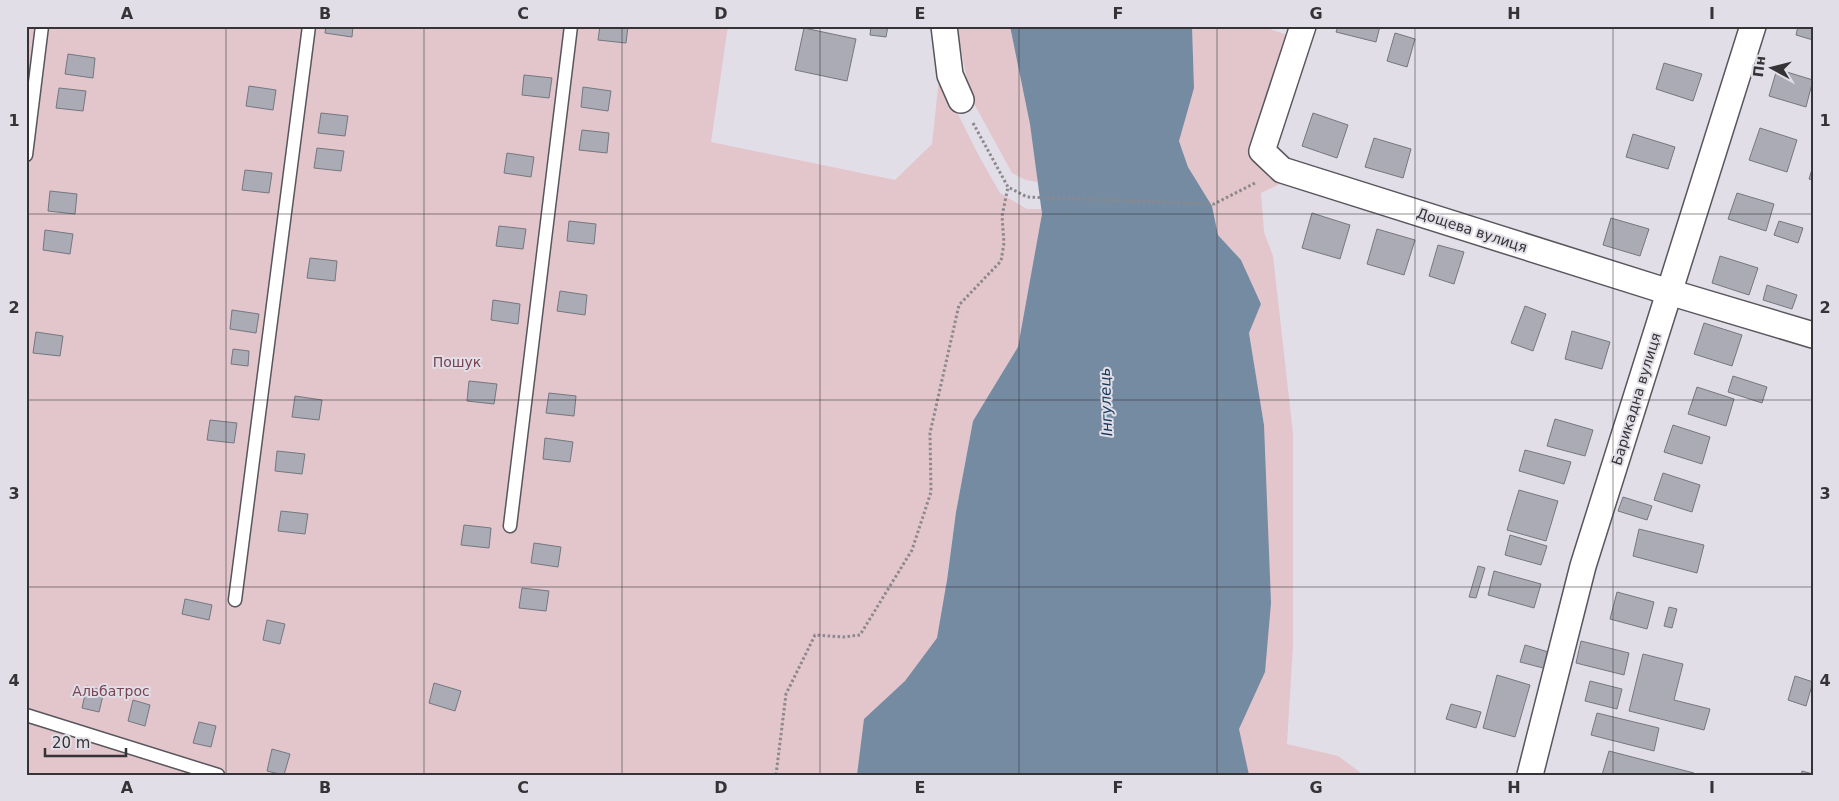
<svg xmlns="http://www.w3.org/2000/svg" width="1839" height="801" font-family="'DejaVu Sans',sans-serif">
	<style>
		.green { fill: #e3c5cc }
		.water { fill: #748ba2 }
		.building { fill: #aaabb4; stroke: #75777f }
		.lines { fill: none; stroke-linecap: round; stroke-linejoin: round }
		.service-casing { stroke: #59555d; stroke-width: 15 }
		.minor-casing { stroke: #59555d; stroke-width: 28 }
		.path { stroke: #8b888e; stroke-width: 3; stroke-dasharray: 2.5 2.5; stroke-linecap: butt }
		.service { stroke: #fff; stroke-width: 12 }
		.minor { stroke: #fff; stroke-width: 25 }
		.grid { fill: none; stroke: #343336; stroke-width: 1; stroke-opacity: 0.55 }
		.labels { text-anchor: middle; stroke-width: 4; stroke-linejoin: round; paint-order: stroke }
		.street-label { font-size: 14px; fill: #343336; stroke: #e2dee7 }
		.park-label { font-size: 14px; fill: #794452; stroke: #e2dee7 }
		.water-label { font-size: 15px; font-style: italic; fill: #10385a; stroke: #e2dee7 }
		.neatline { fill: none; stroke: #343336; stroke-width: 2 }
		.grid-label { font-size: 16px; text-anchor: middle; font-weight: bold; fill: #343336 }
	</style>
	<rect width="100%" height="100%" fill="#e2dee7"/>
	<!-- green -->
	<g class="green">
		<path d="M 26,26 L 728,26 L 711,142 L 895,180 L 932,144 L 939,79 L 942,89 L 953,104 L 979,156 L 1000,193 L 1027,209 L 1041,209 L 1042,214 L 1027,357 L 973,421 L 956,512 L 946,585 L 966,611 L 870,775 L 26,775 Z"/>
		<path d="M 956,26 L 1042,26 L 1037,182 L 1026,180 L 1012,173 L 971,98 Z"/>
		<path d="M 1192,26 L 1261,26 L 1290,36 L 1262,150 L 1284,182 L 1261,193 L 1264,232 L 1273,256 L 1293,433 L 1293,646 L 1287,744 L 1338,756 L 1364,775 L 1217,775 L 1264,425 L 1249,333 L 1261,304 L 1241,260 L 1218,235 L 1212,206 L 1188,167 L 1173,123 L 1194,88 Z"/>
	</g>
	<!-- water -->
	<path class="water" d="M 1010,26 L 1192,26 L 1194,88 L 1179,141 L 1188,167 L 1212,206 L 1218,235 L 1241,260 L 1261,304 L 1249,333 L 1264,425 L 1271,603 L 1265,672 L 1239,729 L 1249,775 L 857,775 L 864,719 L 905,681 L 937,638 L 947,580 L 956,512 L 973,421 L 1018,347 L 1042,214 L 1030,124 Z"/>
	<!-- building -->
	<g class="building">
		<path d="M 326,26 L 353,26 L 352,37 L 325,33 Z"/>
		<path d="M 600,26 L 628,26 L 626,43 L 598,40 Z"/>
		<path d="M 871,26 L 888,26 L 886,37 L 870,35 Z"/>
		<path d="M 1338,26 L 1380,26 L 1376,42 L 1336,32 Z"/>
		<path d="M 1798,26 L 1813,26 L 1813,40 L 1796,35 Z"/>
		<path d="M 804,28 L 856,39 L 847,81 L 795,70 Z"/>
		<path d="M 1395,33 L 1415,39 L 1407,67 L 1387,61 Z"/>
		<path d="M 68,54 L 95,58 L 93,78 L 65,74 Z"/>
		<path d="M 1664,63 L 1702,74 L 1693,101 L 1656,89 Z"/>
		<path d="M 1777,69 L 1813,80 L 1806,107 L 1769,96 Z"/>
		<path d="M 524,75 L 552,78 L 549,98 L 522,95 Z"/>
		<path d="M 249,86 L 276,90 L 273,110 L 246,106 Z"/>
		<path d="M 583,87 L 611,91 L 608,111 L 581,107 Z"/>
		<path d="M 59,88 L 86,91 L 83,111 L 56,108 Z"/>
		<path d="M 321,113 L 348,116 L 345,136 L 318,133 Z"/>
		<path d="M 1313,113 L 1348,125 L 1337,158 L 1302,146 Z"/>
		<path d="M 1760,128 L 1797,140 L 1787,172 L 1749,160 Z"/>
		<path d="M 582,130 L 609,133 L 607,153 L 579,150 Z"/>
		<path d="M 1633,134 L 1675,147 L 1668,169 L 1626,157 Z"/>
		<path d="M 1374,138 L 1411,149 L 1403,178 L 1365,167 Z"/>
		<path d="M 317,148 L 344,151 L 341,171 L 314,168 Z"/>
		<path d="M 507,153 L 534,157 L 531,177 L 504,173 Z"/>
		<path d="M 1813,166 L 1813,180 L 1809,179 Z"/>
		<path d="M 245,170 L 272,173 L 269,193 L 242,190 Z"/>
		<path d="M 50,191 L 77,194 L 75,214 L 48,211 Z"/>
		<path d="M 1737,193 L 1774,204 L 1766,231 L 1728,219 Z"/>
		<path d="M 1312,213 L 1350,225 L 1340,259 L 1302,248 Z"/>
		<path d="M 1611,218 L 1649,229 L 1640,256 L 1603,245 Z"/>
		<path d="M 569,221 L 596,224 L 594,244 L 567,241 Z"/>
		<path d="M 1779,221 L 1803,228 L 1798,243 L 1774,235 Z"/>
		<path d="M 499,226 L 526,229 L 523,249 L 496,246 Z"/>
		<path d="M 1377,229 L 1415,240 L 1404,275 L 1367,264 Z"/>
		<path d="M 45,230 L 73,234 L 70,254 L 43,250 Z"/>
		<path d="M 1438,245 L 1464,252 L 1454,284 L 1429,276 Z"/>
		<path d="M 1720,256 L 1758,268 L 1749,295 L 1712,283 Z"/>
		<path d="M 310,258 L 337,261 L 335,281 L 307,278 Z"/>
		<path d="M 1767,285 L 1797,295 L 1792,309 L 1763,300 Z"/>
		<path d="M 560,291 L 587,295 L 585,315 L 557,311 Z"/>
		<path d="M 493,300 L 520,304 L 518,324 L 491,320 Z"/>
		<path d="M 1525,306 L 1546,314 L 1533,351 L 1511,343 Z"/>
		<path d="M 232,310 L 259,314 L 256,333 L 230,329 Z"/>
		<path d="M 1704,323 L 1742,335 L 1732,366 L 1694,354 Z"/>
		<path d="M 1572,331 L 1610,342 L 1602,369 L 1565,359 Z"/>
		<path d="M 36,332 L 63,336 L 60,356 L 33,353 Z"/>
		<path d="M 233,349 L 249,351 L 248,366 L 231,364 Z"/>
		<path d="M 1733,376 L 1767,387 L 1762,403 L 1728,392 Z"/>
		<path d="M 469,381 L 497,384 L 494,404 L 467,401 Z"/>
		<path d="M 1697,387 L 1734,399 L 1726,426 L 1688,414 Z"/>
		<path d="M 549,393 L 576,396 L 574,416 L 546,413 Z"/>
		<path d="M 295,396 L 322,400 L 319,420 L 292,417 Z"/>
		<path d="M 1555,419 L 1593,430 L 1585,456 L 1547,446 Z"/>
		<path d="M 210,420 L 237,423 L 234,443 L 207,440 Z"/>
		<path d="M 1673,425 L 1710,437 L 1702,464 L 1664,452 Z"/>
		<path d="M 545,438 L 573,442 L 570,462 L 543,459 Z"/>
		<path d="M 1525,450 L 1571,462 L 1564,484 L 1519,471 Z"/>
		<path d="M 277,451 L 305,454 L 302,474 L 275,471 Z"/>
		<path d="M 1663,473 L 1700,485 L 1692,512 L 1654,500 Z"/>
		<path d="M 1519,490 L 1558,501 L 1546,541 L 1507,530 Z"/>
		<path d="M 1623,497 L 1652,506 L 1647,520 L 1618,511 Z"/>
		<path d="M 281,511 L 308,514 L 305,534 L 278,531 Z"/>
		<path d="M 464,525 L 491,528 L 489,548 L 461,545 Z"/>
		<path d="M 1639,529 L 1704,545 L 1697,573 L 1633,556 Z"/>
		<path d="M 1510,535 L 1547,546 L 1541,565 L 1505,555 Z"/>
		<path d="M 534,543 L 561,547 L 558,567 L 531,563 Z"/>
		<path d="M 1478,566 L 1485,568 L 1476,598 L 1469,597 Z"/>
		<path d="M 1494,571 L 1541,584 L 1534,608 L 1488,595 Z"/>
		<path d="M 522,588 L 549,591 L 546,611 L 519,608 Z"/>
		<path d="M 1617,592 L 1654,602 L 1647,629 L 1610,619 Z"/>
		<path d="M 185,599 L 212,605 L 209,620 L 182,614 Z"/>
		<path d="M 1669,607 L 1677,609 L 1672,628 L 1664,626 Z"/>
		<path d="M 267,620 L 285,624 L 280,644 L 263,640 Z"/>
		<path d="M 1581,641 L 1629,653 L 1624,675 L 1576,663 Z"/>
		<path d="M 1525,645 L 1552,653 L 1547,669 L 1520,662 Z"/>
		<path d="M 1643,654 L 1683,664 L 1674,700 L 1710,709 L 1704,730 L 1629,711 Z"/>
		<path d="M 1497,675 L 1530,685 L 1515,737 L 1483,728 Z"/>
		<path d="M 1795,676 L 1813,682 L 1806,706 L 1788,700 Z"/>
		<path d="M 1590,681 L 1622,689 L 1617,709 L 1585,701 Z"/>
		<path d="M 434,683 L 461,691 L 455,711 L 429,703 Z"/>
		<path d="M 87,686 L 104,691 L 99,712 L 82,708 Z"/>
		<path d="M 133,700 L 150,705 L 145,726 L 128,721 Z"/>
		<path d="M 1451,704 L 1481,712 L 1476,728 L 1446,719 Z"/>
		<path d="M 1597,713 L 1659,728 L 1654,751 L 1591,735 Z"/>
		<path d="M 199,722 L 216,726 L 211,747 L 193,743 Z"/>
		<path d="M 272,749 L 290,754 L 284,775 L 267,771 Z"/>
		<path d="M 1609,751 L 1694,773 L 1694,775 L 1602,775 Z"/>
		<path d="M 1802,771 L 1813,774 L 1813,775 L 1801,775 Z"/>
	</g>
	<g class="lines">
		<!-- service casing -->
		<g class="service-casing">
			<g id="service">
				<path d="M 26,155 L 42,26"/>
				<path d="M 510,526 L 571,26"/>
				<path d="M 235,600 L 309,26"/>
				<path d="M 26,715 L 218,775"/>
			</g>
		</g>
		<!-- minor casing -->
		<g class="minor-casing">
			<g id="minor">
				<path d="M 944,26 L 950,75 L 961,100"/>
				<path d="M 1303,26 L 1262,151 L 1282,170 L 1669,292 L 1813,335"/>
				<path d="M 1530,775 L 1583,566 L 1753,26"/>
			</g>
		</g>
		<!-- path -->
		<g class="path">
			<path d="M 973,123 L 1008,187 L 1027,197 L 1214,204 L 1257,182"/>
			<path d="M 776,775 L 786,694 L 815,635 L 843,637 L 860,635 L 912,550 L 931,492 L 930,433 L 959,305 L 1001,261 L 1004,243 L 1002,216 L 1008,187"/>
		</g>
		<!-- service -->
		<use href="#service" class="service"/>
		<!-- minor -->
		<use href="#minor" class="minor"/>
	</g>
	<!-- grid -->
	<path class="grid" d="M 226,26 L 226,775M 424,26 L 424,775M 622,26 L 622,775M 820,26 L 820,775M 1019,26 L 1019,775M 1217,26 L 1217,775M 1415,26 L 1415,775M 1613,26 L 1613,775M 26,214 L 1813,214M 26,400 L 1813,400M 26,587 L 1813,587"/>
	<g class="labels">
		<!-- street labels -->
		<g class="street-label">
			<text transform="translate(1472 230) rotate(18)" y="5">Дощева вулиця</text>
			<text transform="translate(1636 399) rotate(-73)" y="5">Барикадна вулиця</text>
		</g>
		<!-- park labels -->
		<g class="park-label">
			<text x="457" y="367">Пошук</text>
			<text x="111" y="696">Альбатрос</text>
		</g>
		<!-- water labels -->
		<g class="water-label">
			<text transform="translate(1106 402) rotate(-92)" y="5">Інгулець</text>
		</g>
	</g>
	<!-- border -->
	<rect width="1839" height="801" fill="none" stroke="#e2dee7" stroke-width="55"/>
	<!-- north arrow -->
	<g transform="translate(1772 68) rotate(277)" stroke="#e2dee7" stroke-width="4" paint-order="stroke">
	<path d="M0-4L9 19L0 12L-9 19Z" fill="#343336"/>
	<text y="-8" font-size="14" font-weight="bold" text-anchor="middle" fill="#343336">Пн</text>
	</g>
	<!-- scale -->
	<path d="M45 748v8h81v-8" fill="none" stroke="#343336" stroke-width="2.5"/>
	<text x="52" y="748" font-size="15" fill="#343336" stroke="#e2dee7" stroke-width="4" paint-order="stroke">20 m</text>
	<rect x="28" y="28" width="1784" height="746" class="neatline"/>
	<g class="grid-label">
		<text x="127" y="19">A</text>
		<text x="325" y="19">B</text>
		<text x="523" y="19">C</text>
		<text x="721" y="19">D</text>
		<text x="920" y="19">E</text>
		<text x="1118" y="19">F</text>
		<text x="1316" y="19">G</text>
		<text x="1514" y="19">H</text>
		<text x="1712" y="19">I</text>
		<text x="14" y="126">1</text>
		<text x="1825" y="126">1</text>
		<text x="14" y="313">2</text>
		<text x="1825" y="313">2</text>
		<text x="14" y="499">3</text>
		<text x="1825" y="499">3</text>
		<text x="14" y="686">4</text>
		<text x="1825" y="686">4</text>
		<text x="127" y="793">A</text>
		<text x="325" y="793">B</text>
		<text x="523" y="793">C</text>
		<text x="721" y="793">D</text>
		<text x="920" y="793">E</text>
		<text x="1118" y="793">F</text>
		<text x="1316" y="793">G</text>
		<text x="1514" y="793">H</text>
		<text x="1712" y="793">I</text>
	</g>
</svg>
